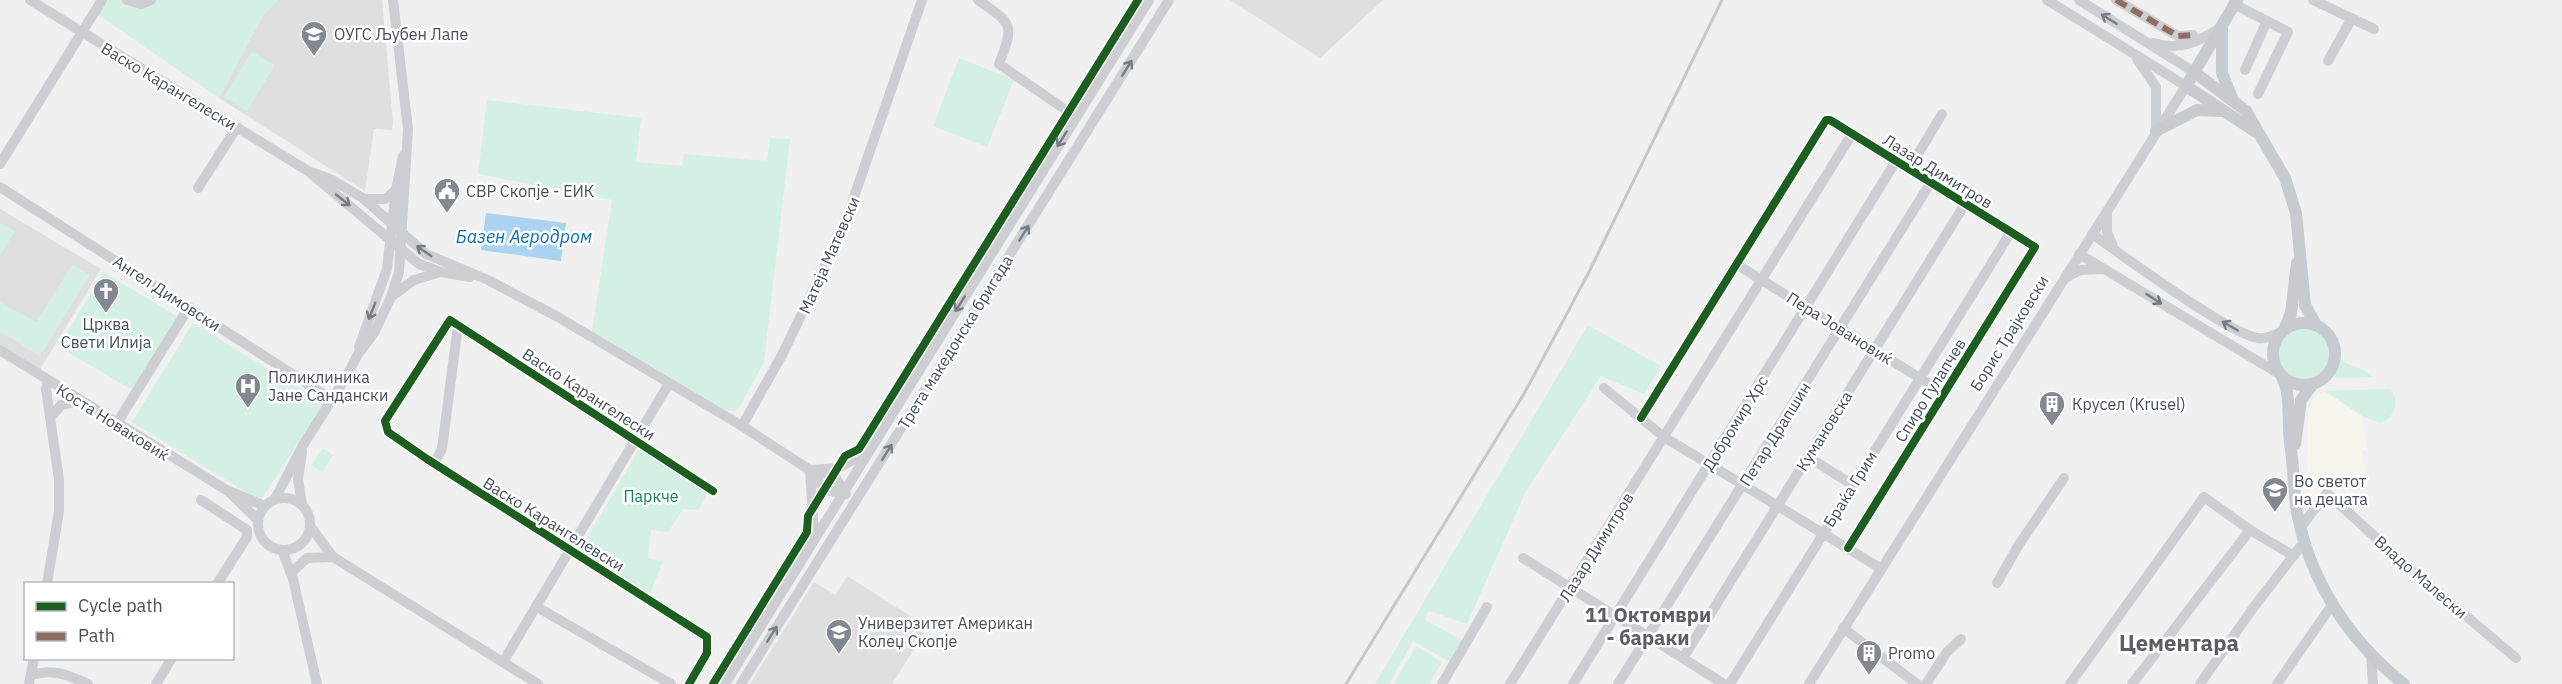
<svg xmlns="http://www.w3.org/2000/svg" width="2562" height="684" font-family="'IBM Plex Sans',sans-serif">
	<style>
		.commercial { fill: #f7f6ec }
		.education { fill: #dfdfe0 }
		.green { fill: #d4efe4 }
		.water { fill: #a9d3ee }
		.lines { fill: none; stroke-linecap: round; stroke-linejoin: round }
		.minor { stroke: #ccced1; stroke-width: 10 }
		.major { stroke: #c7cacf; stroke-width: 12 }
		.rail { stroke: #c6c7ca; stroke-width: 3 }
		.quiet { stroke: #8d6e63; stroke-width: 6; stroke-dasharray: 12 6; stroke-linecap: butt }
		.cycleway-casing { stroke: #fff; stroke-width: 11 }
		.cycleway { stroke: #1b5e20; stroke-width: 8 }
		.oneway { stroke: #767b86 }
		.labels { text-anchor: middle; stroke-width: 5; stroke-linejoin: round; paint-order: stroke }
		.poi-label { font-size: 16px; fill: #474f5d; stroke: #fff; text-anchor: start }
		.street-label { font-size: 16px; fill: #474f5d; stroke: #fff }
		.park-label { font-size: 16px; fill: #167f5e; stroke: #fff }
		.water-label { font-size: 18px; font-style: italic; fill: #0b6dab; stroke: #fff }
		.quarter-label { font-size: 20px; font-weight: bold; fill: #5c5e64; stroke: #fff }
		.district-label { font-size: 22px; font-weight: bold; fill: #5c5e64; stroke: #fff }
	</style>
	<rect width="100%" height="100%" fill="#f1f0f0"/>
	<!-- commercial -->
	<path class="commercial" d="M 2325,391 L 2362,416 L 2367,450 L 2362,451 L 2368,485 L 2364,490 L 2342,471 L 2312,512 L 2307,466 L 2308,412 L 2314,397 Z"/>
	<!-- education -->
	<g class="education">
		<path d="M 279,0 L 382,0 L 393,123 L 392,130 L 374,129 L 365,191 L 219,98 L 263,15 Z"/>
		<path d="M 1230,0 L 1383,0 L 1320,58 Z"/>
		<path d="M 0,209 L 101,269 L 40,370 L 0,346 Z"/>
		<path d="M 847,576 L 928,627 L 892,684 L 750,684 L 814,582 L 835,595 Z"/>
	</g>
	<!-- green -->
	<g class="green">
		<path d="M 102,0 L 279,0 L 263,15 L 219,98 L 94,12 Z"/>
		<path d="M 252,51 L 275,65 L 247,111 L 224,97 Z"/>
		<path d="M 959,58 L 1014,80 L 987,147 L 933,126 Z"/>
		<path d="M 487,100 L 641,118 L 636,162 L 682,166 L 684,154 L 767,161 L 770,138 L 790,139 L 764,362 L 739,408 L 735,411 L 724,409 L 592,331 L 612,200 L 478,174 Z"/>
		<path d="M 0,223 L 15,231 L 0,256 Z"/>
		<path d="M 72,265 L 90,275 L 40,356 L 0,332 L 0,302 L 36,322 Z"/>
		<path d="M 103,272 L 180,318 L 134,391 L 59,347 Z"/>
		<path d="M 193,323 L 324,403 L 260,501 L 132,422 Z"/>
		<path d="M 1588,325 L 1661,366 L 1644,394 L 1601,376 L 1526,491 L 1467,624 L 1429,611 L 1425,620 L 1462,640 L 1450,662 L 1413,641 L 1389,684 L 1375,684 Z"/>
		<circle cx="2304" cy="354" r="25"/>
		<path d="M 2340,358 C 2349,368 2363,366 2372,377 L 2334,378 Z"/>
		<path d="M 2390,389 C 2401,399 2395,419 2380,423 L 2362,416 L 2325,391 Z"/>
		<path d="M 323,448 L 333,455 L 322,472 L 311,465 Z"/>
		<path d="M 640,448 L 708,492 L 698,510 L 683,509 L 668,532 L 651,530 L 648,558 L 663,561 L 650,594 L 580,550 Z"/>
		<path d="M 1416,646 L 1442,662 L 1429,684 L 1394,684 Z"/>
	</g>
	<!-- water -->
	<path class="water" d="M 486,213 L 566,223 L 561,261 L 481,250 Z"/>
	<g class="lines">
		<!-- minor -->
		<g class="minor">
			<path d="M 30,0 L 308,171 L 419,264 L 441,272 L 470,277"/>
			<path d="M 127,0 L 141,4 L 151,0"/>
			<path d="M 978,0 C 1012,24 1015,23 999,64 L 1076,117"/>
			<path d="M 2079,0 L 2194,72"/>
			<path d="M 2116,0 L 2178,36 L 2193,35"/>
			<path d="M 2313,0 L 2374,29"/>
			<path d="M 2234,4 L 2288,32 L 2258,94"/>
			<path d="M 2153,43 C 2180,51 2198,42 2220,28"/>
			<path d="M 2137,59 L 2156,87 L 2156,127"/>
			<path d="M 2328,61 L 2352,18"/>
			<path d="M 2245,70 L 2267,21"/>
			<path d="M 0,164 L 102,0"/>
			<path d="M 1909,169 L 1942,114"/>
			<path d="M 308,171 L 332,180 L 363,198 L 426,254 L 488,280 L 558,317 L 742,426 L 810,470 L 825,490 L 844,493"/>
			<path d="M 0,187 L 333,400"/>
			<path d="M 198,188 L 237,127"/>
			<path d="M 364,199 L 385,199 L 396,190"/>
			<path d="M 2107,212 L 2107,232 L 2114,249"/>
			<path d="M 2092,234 C 2121,254 2230,335 2258,338 C 2267,339 2276,335 2284,330"/>
			<path d="M 2079,254 L 2281,375"/>
			<path d="M 1736,264 L 1944,393"/>
			<path d="M 2065,278 L 2080,270 L 2104,269"/>
			<path d="M 391,297 L 414,280 L 441,272"/>
			<path d="M 359,347 L 387,269 L 396,190 L 403,156"/>
			<path d="M 0,350 L 228,491 L 258,520"/>
			<path d="M 1604,388 L 1664,437 L 1880,568"/>
			<path d="M 51,417 L 61,405 L 79,401"/>
			<path d="M 1641,418 L 1826,120 L 1830,120 L 2011,232 L 2035,247 L 1848,548"/>
			<path d="M 117,423 L 189,307"/>
			<path d="M 742,426 L 782,355 L 844,226 L 922,0"/>
			<path d="M 302,452 L 298,479 L 302,505"/>
			<path d="M 1808,457 L 1853,485"/>
			<path d="M 434,464 L 442,449 L 458,325"/>
			<path d="M 810,470 L 814,535"/>
			<path d="M 810,470 L 838,468 L 866,453"/>
			<path d="M 822,473 L 834,475 L 846,494"/>
			<path d="M 229,491 L 265,506"/>
			<circle cx="284" cy="524" r="26"/>
			<path d="M 275,499 L 303,445 L 345,379 L 358,354 L 374,333 L 391,297 L 399,272 L 408,129 L 393,0"/>
			<path d="M 201,500 L 247,530 L 247,537 L 217,584"/>
			<path d="M 310,526 L 333,557 L 538,684"/>
			<path d="M 2301,527 L 2327,493 L 2409,568 L 2516,658"/>
			<path d="M 282,550 L 293,579 L 317,684"/>
			<path d="M 1523,558 L 1724,684"/>
			<path d="M 293,571 L 307,558 L 333,557"/>
			<path d="M 1997,583 L 2018,546 L 2064,478"/>
			<path d="M 47,584 L 59,511 L 59,480 L 46,389 L 48,381"/>
			<path d="M 537,607 L 671,684"/>
			<path d="M 1843,628 L 1917,684"/>
			<path d="M 2371,654 L 2373,684"/>
			<path d="M 1683,658 L 1965,204"/>
			<path d="M 503,662 L 668,385"/>
			<path d="M 31,675 C 52,668 68,675 88,684"/>
			<path d="M 29,684 L 34,658"/>
			<path d="M 156,684 L 172,658"/>
			<path d="M 689,684 L 707,653 L 707,637 L 427,459 L 388,432 L 385,421 L 450,320 L 713,491"/>
			<path d="M 725,684 L 1149,0"/>
			<path d="M 741,684 L 1169,0"/>
			<path d="M 1442,684 L 1487,607"/>
			<path d="M 1510,684 L 1852,134"/>
			<path d="M 1573,684 L 1896,161"/>
			<path d="M 1618,684 L 1931,182"/>
			<path d="M 1730,684 L 2011,232"/>
			<path d="M 1809,684 L 2186,86 L 2047,0"/>
			<path d="M 1926,684 L 1947,652 L 1961,639"/>
			<path d="M 2070,684 L 2204,497 L 2250,530 L 2294,556"/>
			<path d="M 2132,684 L 2250,530"/>
			<path d="M 2200,684 L 2253,608 L 2304,542"/>
			<path d="M 2277,684 L 2332,605"/>
		</g>
		<!-- major -->
		<g class="major">
			<path d="M 2237,0 L 2186,86 L 2256,132"/>
			<path d="M 2222,27 L 2222,73 L 2232,98"/>
			<path d="M 2194,72 L 2246,111 L 2285,178 L 2296,213 L 2305,305 L 2316,325"/>
			<path d="M 2156,131 L 2197,110 L 2222,111"/>
			<circle cx="2304" cy="354" r="31"/>
			<path d="M 2284,330 L 2291,313 L 2297,263"/>
			<path d="M 2281,375 C 2292,395 2287,421 2290,443 C 2294,466 2293,489 2297,512 C 2310,581 2349,641 2404,684"/>
			<path d="M 2295,444 L 2301,400 L 2313,384"/>
		</g>
		<!-- rail -->
		<path class="rail" d="M 1346,684 L 1525,392 L 1588,274 L 1722,0"/>
		<!-- quiet -->
		<path class="quiet" d="M 2116,0 L 2178,36 L 2193,35"/>
		<!-- cycleway casing -->
		<g class="cycleway-casing">
			<g id="cycleway">
				<path d="M 1641,418 L 1826,120 L 1830,120 L 2011,232 L 2035,247 L 1848,548"/>
				<path d="M 689,684 L 707,653 L 707,637 L 427,459 L 388,432 L 385,421 L 450,320 L 713,491"/>
				<path d="M 713,684 L 807,532 L 808,516 L 845,456 L 859,449 L 1138,0"/>
			</g>
		</g>
		<!-- cycleway -->
		<use href="#cycleway" class="cycleway"/>
	</g>
	<!-- one-way arrows -->
	<defs><path id="oneway-shaft" d="M-6 0H5M1.5-3L5.5 0L1.5 3" fill="none" stroke-width="1.6" stroke-linecap="round" stroke-linejoin="round" transform="scale(1.5)"/></defs>
	<g class="oneway">
		<use href="#oneway-shaft" transform="translate(2109 19) rotate(-148)"/>
		<use href="#oneway-shaft" transform="translate(1127 68) rotate(-58)"/>
		<use href="#oneway-shaft" transform="translate(1062 139) rotate(122)"/>
		<use href="#oneway-shaft" transform="translate(343 200) rotate(38)"/>
		<use href="#oneway-shaft" transform="translate(1024 233) rotate(-58)"/>
		<use href="#oneway-shaft" transform="translate(424 251) rotate(-145)"/>
		<use href="#oneway-shaft" transform="translate(2154 299) rotate(33)"/>
		<use href="#oneway-shaft" transform="translate(960 304) rotate(122)"/>
		<use href="#oneway-shaft" transform="translate(372 311) rotate(112)"/>
		<use href="#oneway-shaft" transform="translate(2230 326) rotate(-150)"/>
		<use href="#oneway-shaft" transform="translate(887 452) rotate(-58)"/>
		<use href="#oneway-shaft" transform="translate(772 634) rotate(-58)"/>
	</g>
	<!-- icons -->
	<defs>
		<g id="school-pin" transform="scale(1.35)"><path d="M0 17L-7.5 6A9.5 9.5 0 1 1 7.5 6Z" fill="#828790" stroke="#fff"/><path d="M0-5L7-2L0 1L-7-2ZM-4 1L0 2.5L4 1V4Q0 6-4 4Z" fill="#fff"/></g>
		<g id="civic-pin" transform="scale(1.35)"><path d="M0 17L-7.5 6A9.5 9.5 0 1 1 7.5 6Z" fill="#828790" stroke="#fff"/><path d="M-.6-6.5H3V-4.5H.6V-3L4-1V1h2V6H-6V1h2V-1L-.6-3ZM-1.2 2.5V6h2.4V2.5Z" fill="#fff"/></g>
		<g id="church-pin" transform="scale(1.35)"><path d="M0 17L-7.5 6A9.5 9.5 0 1 1 7.5 6Z" fill="#828790" stroke="#fff"/><path d="M-1.2-6h2.4v3.5h3.3v2.4h-3.3V6h-2.4V-.1h-3.3v-2.4h3.3Z" fill="#fff"/></g>
		<g id="hospital-pin" transform="scale(1.35)"><path d="M0 17L-7.5 6A9.5 9.5 0 1 1 7.5 6Z" fill="#828790" stroke="#fff"/><path d="M-5-5h3v3.5h4V-5h3V5h-3V1.5h-4V5h-3Z" fill="#fff"/></g>
		<g id="building-pin" transform="scale(1.35)"><path d="M0 17L-7.5 6A9.5 9.5 0 1 1 7.5 6Z" fill="#828790" stroke="#fff"/><path d="M-4-6H4V6H1V3H-1V6H-4ZM-2.5-4.3h1.7v1.8h-1.7ZM.8-4.3h1.7v1.8H.8ZM-2.5-1h1.7V.8h-1.7ZM.8-1h1.7V.8H.8Z" fill="#fff"/></g>
		<g id="university-pin" transform="scale(1.35)"><path d="M0 17L-7.5 6A9.5 9.5 0 1 1 7.5 6Z" fill="#828790" stroke="#fff"/><path d="M0-5L7-2L0 1L-7-2ZM-4 1L0 2.5L4 1V4Q0 6-4 4Z" fill="#fff"/></g>
	</defs>
	<g fill-rule="evenodd">
		<use href="#school-pin" x="314" y="34"/>
		<use href="#civic-pin" x="447" y="191"/>
		<use href="#church-pin" x="106" y="291"/>
		<use href="#hospital-pin" x="248" y="386"/>
		<use href="#building-pin" x="2052" y="404"/>
		<use href="#school-pin" x="2275" y="490"/>
		<use href="#university-pin" x="839" y="632"/>
		<use href="#building-pin" x="1869" y="653"/>
	</g>
	<g class="labels">
		<!-- poi labels -->
		<g class="poi-label">
			<text x="334" y="40">ОУГС Љубен Лапе</text>
			<text x="466" y="197">СВР Скопје - ЕИК</text>
			<text x="106" y="330" text-anchor="middle">Црква<tspan x="106" dy="18">Свети Илија</tspan></text>
			<text x="268" y="383">Поликлиника<tspan x="268" dy="18">Јане Сандански</tspan></text>
			<text x="2072" y="410">Крусел (Krusel)</text>
			<text x="2294" y="487">Во светот<tspan x="2294" dy="18">на децата</tspan></text>
			<text x="858" y="629">Универзитет Американ<tspan x="858" dy="18">Колеџ Скопје</tspan></text>
			<text x="1888" y="659">Promo</text>
		</g>
		<!-- street labels -->
		<g class="street-label">
			<text transform="translate(169 86) rotate(31)" y="6">Васко Карангелески</text>
			<text transform="translate(1938 171) rotate(32)" y="6">Лазар Димитров</text>
			<text transform="translate(829 255) rotate(-66)" y="6">Матеја Матевски</text>
			<text transform="translate(167 293) rotate(33)" y="6">Ангел Димовски</text>
			<text transform="translate(1840 328) rotate(32)" y="6">Пера Јовановиќ</text>
			<text transform="translate(2009 333) rotate(-58)" y="6">Борис Трајковски</text>
			<text transform="translate(955 342) rotate(-58)" y="6">Трета македонска бригада</text>
			<text transform="translate(1930 390) rotate(-58)" y="6">Спиро Гулапчев</text>
			<text transform="translate(589 394) rotate(33)" y="6">Васко Карангелески</text>
			<text transform="translate(113 422) rotate(32)" y="6">Коста Новаковиќ</text>
			<text transform="translate(1735 423) rotate(-58)" y="6">Добромир Хрс</text>
			<text transform="translate(1824 431) rotate(-58)" y="6">Кумановска</text>
			<text transform="translate(1775 434) rotate(-58)" y="6">Петар Драпшин</text>
			<text transform="translate(1850 489) rotate(-58)" y="6">Браќа Грим</text>
			<text transform="translate(554 524) rotate(32)" y="6">Васко Карангелевски</text>
			<text transform="translate(1596 547) rotate(-58)" y="6">Лазар Димитров</text>
			<text transform="translate(2421 577) rotate(41)" y="6">Владо Малески</text>
		</g>
		<!-- park labels -->
		<g class="park-label">
			<text x="651" y="502">Паркче</text>
		</g>
		<!-- water labels -->
		<g class="water-label">
			<text x="524" y="243">Базен Аеродром</text>
		</g>
		<!-- quarter labels -->
		<g class="quarter-label">
			<text x="1648" y="622">11 Октомври<tspan x="1648" dy="23">- бараки</tspan></text>
		</g>
		<!-- district labels -->
		<g class="district-label">
			<text x="2179" y="651">Цементара</text>
		</g>
	</g>
	<!-- legend -->
	<rect x="24" y="582" width="210" height="78" fill="#ffffff" stroke="#b5b9be" stroke-width="1.5"/>
	<rect x="36" y="602" width="30" height="9" fill="#1b5e20" stroke="#b5b9be" stroke-width="1.5"/>
	<text x="78" y="612" font-size="18" fill="#474f5d">Cycle path</text>
	<rect x="36" y="632" width="30" height="9" fill="#8d6e63" stroke="#b5b9be" stroke-width="1.5"/>
	<text x="78" y="642" font-size="18" fill="#474f5d">Path</text>
</svg>
